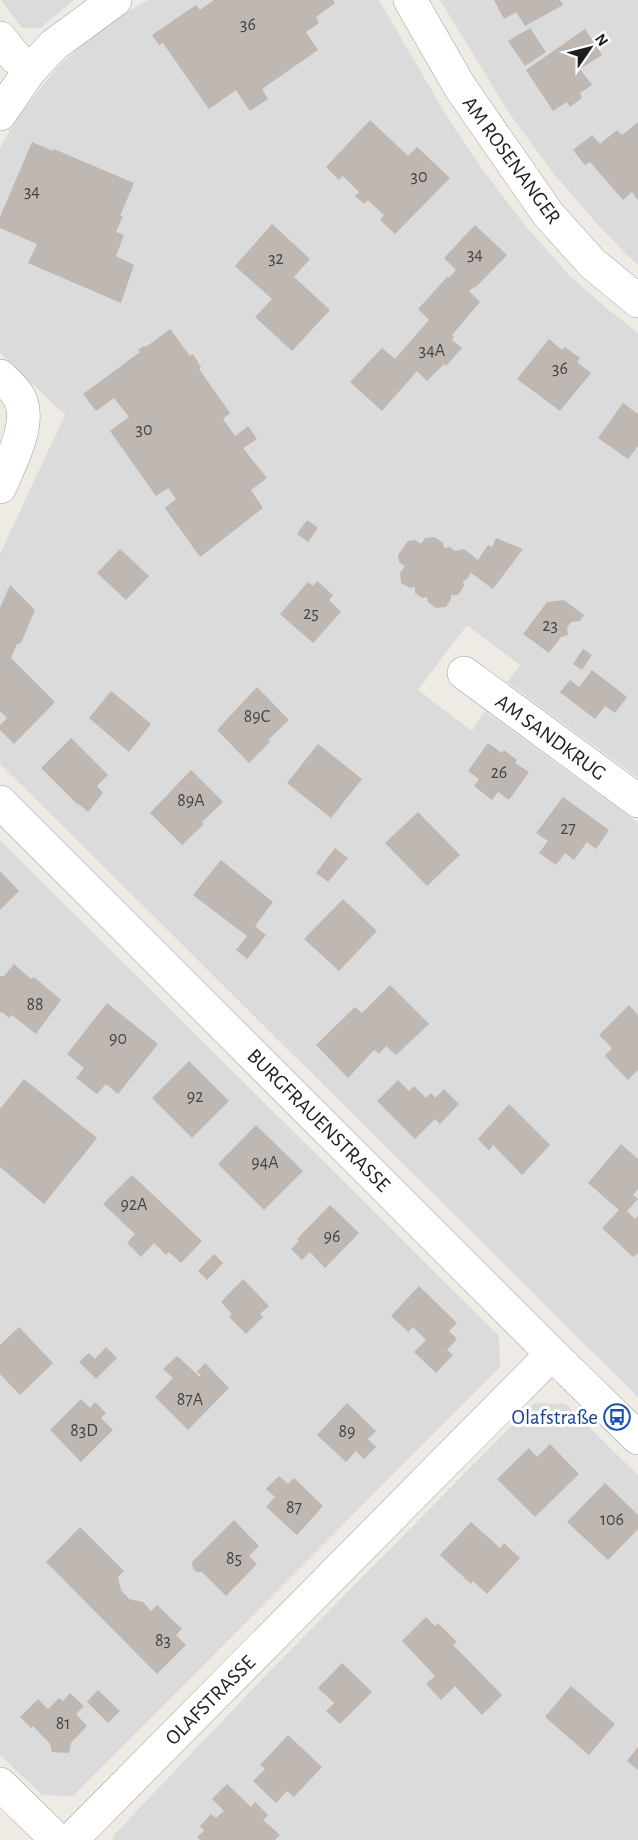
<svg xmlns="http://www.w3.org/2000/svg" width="638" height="1840" font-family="'Alegreya Sans',sans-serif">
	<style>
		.residential { fill: #dcdbdb }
		.building { fill: #beb7b2 }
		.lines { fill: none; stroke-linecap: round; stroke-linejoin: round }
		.minor-casing { stroke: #9f9f9f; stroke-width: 34 }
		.minor { stroke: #fff; stroke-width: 33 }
		.labels { text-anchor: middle; stroke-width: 6; stroke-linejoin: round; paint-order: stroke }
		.number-label { font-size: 18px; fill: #464443 }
		.street-label { font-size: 21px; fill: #1e1e1e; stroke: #fff }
		.transit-label { font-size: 21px; fill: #164399; stroke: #fff; text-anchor: end }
	</style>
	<rect width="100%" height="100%" fill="#eeebe5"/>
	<!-- residential -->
	<g class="residential">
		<path d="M 1,0 L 74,0 L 40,28 L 22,28 Z"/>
		<path d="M 148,0 L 379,0 L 446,115 L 483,170 L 524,224 L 569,275 L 605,307 L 638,333 L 638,778 L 507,682 L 520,665 L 467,625 L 418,690 L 472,731 L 485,711 L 638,823 L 638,1397 L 0,764 L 0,554 L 65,415 L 0,353 L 0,148 L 19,115 L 56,69 L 88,39 L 115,19 Z"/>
		<path d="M 440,0 L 638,0 L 638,265 L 624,252 L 596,223 L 554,174 L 509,113 Z"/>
		<path d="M 0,840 L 499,1336 L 500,1367 L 73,1796 L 42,1795 L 0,1755 Z"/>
		<path d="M 534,1403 L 565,1404 L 638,1475 L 638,1840 L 113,1840 L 113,1836 L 264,1677 Z"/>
	</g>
	<!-- building -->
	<g class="building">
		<path d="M 214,0 L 333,0 L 335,3 L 316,17 L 319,23 L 306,32 L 318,50 L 262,89 L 268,99 L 250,111 L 236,90 L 209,109 L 163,43 L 159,45 L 152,35 L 196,5 L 200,10 Z"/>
		<path d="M 494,0 L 560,0 L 563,5 L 525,26 L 516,12 L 504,19 Z"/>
		<path d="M 530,28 L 546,52 L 525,66 L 508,41 Z"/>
		<path d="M 585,29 L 602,55 L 580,69 L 592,85 L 580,93 L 582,98 L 570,107 L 567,102 L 553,111 L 526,70 Z"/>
		<path d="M 370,120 L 408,156 L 417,147 L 450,178 L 395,234 L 380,220 L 384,215 L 368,200 L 364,204 L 355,196 L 359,192 L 343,176 L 339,180 L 326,167 Z"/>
		<path d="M 638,122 L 638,200 L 632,192 L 623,200 L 590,162 L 585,165 L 573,150 L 592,135 L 600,144 L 617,130 L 622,135 Z"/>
		<path d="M 32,142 L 53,151 L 54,149 L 134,183 L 120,216 L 123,216 L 116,232 L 124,235 L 116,256 L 134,265 L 121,303 L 28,263 L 37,244 L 0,228 L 0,217 Z"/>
		<path d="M 272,224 L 310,259 L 294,277 L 330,310 L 292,351 L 255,317 L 272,299 L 235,266 Z"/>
		<path d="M 475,225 L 507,255 L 475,288 L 474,287 L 469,291 L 480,302 L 452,335 L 454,337 L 452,340 L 462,348 L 446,366 L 444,364 L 427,381 L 417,371 L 382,411 L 350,382 L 382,348 L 395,359 L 429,320 L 418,309 L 448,276 L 449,278 L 456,270 L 444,258 Z"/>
		<path d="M 170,329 L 190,356 L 193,354 L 201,367 L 199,369 L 230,413 L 223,419 L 235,436 L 248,426 L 257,439 L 243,448 L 267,478 L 251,490 L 263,508 L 200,557 L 165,508 L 176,499 L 168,488 L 156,496 L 110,431 L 129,417 L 114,398 L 96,411 L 83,394 L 140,352 L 138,350 L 144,346 L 146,347 Z"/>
		<path d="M 549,339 L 562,350 L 565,347 L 580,358 L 577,362 L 591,373 L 560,411 L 517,379 Z"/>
		<path d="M 623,403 L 638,414 L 638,446 L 628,459 L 598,438 Z"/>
		<path d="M 307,520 L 318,528 L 308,542 L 297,534 Z"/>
		<path d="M 435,537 L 443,543 L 444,548 L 450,547 L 455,551 L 464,549 L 478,560 L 488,545 L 492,547 L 496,538 L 523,549 L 493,589 L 471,573 L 466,580 L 463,581 L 464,586 L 458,595 L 451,595 L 451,599 L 446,607 L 436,608 L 428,602 L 427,597 L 422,598 L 415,593 L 415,587 L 410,588 L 401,583 L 400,573 L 405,566 L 399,562 L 398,555 L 408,541 L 415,540 L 421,544 L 425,538 Z"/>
		<path d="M 120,549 L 149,576 L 126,600 L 97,573 Z"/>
		<path d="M 317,581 L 333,595 L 329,600 L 341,612 L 313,643 L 280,614 L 308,582 L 313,586 Z"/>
		<path d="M 10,585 L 35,610 L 21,643 L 17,644 L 11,658 L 55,702 L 14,744 L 0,730 L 0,725 L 7,718 L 0,711 L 0,608 Z"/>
		<path d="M 564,600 L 584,615 L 580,621 L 571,622 L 567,628 L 568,635 L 561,637 L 549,653 L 523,634 L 547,602 Z"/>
		<path d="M 583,649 L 592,655 L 582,670 L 573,664 Z"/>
		<path d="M 592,670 L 627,697 L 615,713 L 605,706 L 595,719 L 560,692 L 570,680 L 579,687 Z"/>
		<path d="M 257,687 L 289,720 L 268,740 L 270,742 L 249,763 L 217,730 Z"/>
		<path d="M 111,691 L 151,724 L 129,752 L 89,718 Z"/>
		<path d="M 71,738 L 108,775 L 97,786 L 103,793 L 88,812 L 79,804 L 78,805 L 41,768 Z"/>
		<path d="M 488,743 L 502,753 L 504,750 L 517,760 L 515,763 L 529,772 L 509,800 L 498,792 L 492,800 L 474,786 L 479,779 L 468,771 Z"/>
		<path d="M 318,744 L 362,779 L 331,818 L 287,783 Z"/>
		<path d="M 191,770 L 223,802 L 202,822 L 204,824 L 182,845 L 150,813 Z"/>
		<path d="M 563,797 L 609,830 L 596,849 L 587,842 L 574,860 L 565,853 L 556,865 L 539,853 L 548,841 L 536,833 Z"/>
		<path d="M 418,812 L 460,855 L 427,886 L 385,843 Z"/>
		<path d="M 335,848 L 348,858 L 328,882 L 316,873 Z"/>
		<path d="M 221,860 L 273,902 L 255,926 L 266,935 L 247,959 L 236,950 L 247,936 L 193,895 Z"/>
		<path d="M 0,871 L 19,891 L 0,910 Z"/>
		<path d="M 343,899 L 377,931 L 339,971 L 304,939 Z"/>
		<path d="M 14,964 L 31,979 L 34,977 L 61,1000 L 36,1034 L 12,1015 L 9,1018 L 2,1012 L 0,1013 L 0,976 L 4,976 Z"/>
		<path d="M 390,985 L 429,1024 L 396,1055 L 386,1046 L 379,1054 L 374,1050 L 348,1078 L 316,1045 L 355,1007 L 362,1013 Z"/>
		<path d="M 107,1003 L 158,1044 L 118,1094 L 106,1084 L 97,1094 L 76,1078 L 84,1068 L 67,1054 Z"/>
		<path d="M 629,1005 L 638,1015 L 638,1070 L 628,1080 L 605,1056 L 612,1048 L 599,1035 Z"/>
		<path d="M 189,1061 L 229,1101 L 192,1138 L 152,1098 Z"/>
		<path d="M 24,1079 L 97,1138 L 44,1204 L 0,1167 L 0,1109 Z"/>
		<path d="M 398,1080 L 409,1091 L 414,1086 L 426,1098 L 431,1093 L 435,1098 L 444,1089 L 459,1104 L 440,1124 L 435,1119 L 415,1139 L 377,1101 Z"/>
		<path d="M 509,1104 L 550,1145 L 522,1175 L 493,1145 L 489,1151 L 478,1139 Z"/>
		<path d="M 256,1125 L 303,1171 L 264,1210 L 218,1164 Z"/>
		<path d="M 621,1144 L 638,1159 L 638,1189 L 633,1195 L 638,1199 L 627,1211 L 635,1219 L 638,1216 L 638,1253 L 633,1257 L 602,1228 L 619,1210 L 588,1183 Z"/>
		<path d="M 132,1175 L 202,1241 L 181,1263 L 169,1252 L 166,1255 L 154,1243 L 141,1257 L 127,1243 L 135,1234 L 103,1204 Z"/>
		<path d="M 330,1205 L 359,1233 L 325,1268 L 310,1252 L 302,1260 L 291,1249 L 299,1241 L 297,1239 Z"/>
		<path d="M 214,1254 L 223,1263 L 207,1280 L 198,1271 Z"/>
		<path d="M 243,1279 L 269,1306 L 260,1314 L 263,1317 L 246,1334 L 229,1317 L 232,1314 L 221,1302 Z"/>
		<path d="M 419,1286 L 457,1323 L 449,1331 L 457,1339 L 447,1350 L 453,1355 L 436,1373 L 414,1352 L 426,1340 L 413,1327 L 408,1332 L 391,1316 Z"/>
		<path d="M 19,1327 L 53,1363 L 20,1395 L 0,1374 L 0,1345 Z"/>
		<path d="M 106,1347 L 117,1358 L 96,1379 L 79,1362 L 89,1353 L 95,1359 Z"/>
		<path d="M 177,1356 L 200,1377 L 201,1375 L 197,1372 L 205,1363 L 229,1388 L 188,1430 L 155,1397 L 173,1378 L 163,1369 Z"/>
		<path d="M 81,1399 L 90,1408 L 95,1402 L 106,1413 L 101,1418 L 113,1430 L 81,1462 L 50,1430 Z"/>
		<path d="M 347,1403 L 376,1431 L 368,1439 L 376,1447 L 364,1459 L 356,1451 L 346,1462 L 317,1435 Z"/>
		<path d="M 550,1444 L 579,1474 L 535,1517 L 497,1479 L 529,1448 L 537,1457 Z"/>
		<path d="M 279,1476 L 288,1484 L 294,1478 L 323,1506 L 297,1535 L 266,1507 L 275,1497 L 266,1489 Z"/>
		<path d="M 605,1483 L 638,1515 L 638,1529 L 608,1560 L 567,1522 Z"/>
		<path d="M 234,1520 L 259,1546 L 249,1556 L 257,1564 L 226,1596 L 202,1572 L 197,1572 L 193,1569 L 192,1562 Z"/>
		<path d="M 471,1522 L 500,1548 L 504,1543 L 520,1558 L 487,1594 L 473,1581 L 471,1584 L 440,1555 Z"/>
		<path d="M 80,1527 L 124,1571 L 118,1577 L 121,1590 L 129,1599 L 143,1602 L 151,1611 L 157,1605 L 182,1629 L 176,1635 L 186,1645 L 157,1674 L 46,1562 Z"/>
		<path d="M 426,1617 L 435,1626 L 438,1623 L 457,1642 L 453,1645 L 460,1652 L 502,1695 L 482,1715 L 455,1686 L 441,1700 L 426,1684 L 435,1676 L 402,1641 Z"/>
		<path d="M 342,1663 L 372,1692 L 340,1724 L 326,1711 L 334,1703 L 318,1688 Z"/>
		<path d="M 571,1686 L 615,1724 L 589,1755 L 545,1717 Z"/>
		<path d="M 98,1690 L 120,1711 L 108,1723 L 87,1702 Z"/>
		<path d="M 70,1693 L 84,1706 L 76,1714 L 87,1726 L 71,1743 L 69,1753 L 52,1752 L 50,1744 L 33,1726 L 31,1728 L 20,1717 L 38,1699 L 48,1709 L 59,1698 L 63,1701 Z"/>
		<path d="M 288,1735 L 322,1767 L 294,1797 L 287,1791 L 276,1803 L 253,1781 L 265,1769 L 260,1765 Z"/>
		<path d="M 638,1747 L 638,1770 L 627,1761 Z"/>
		<path d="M 227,1784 L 251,1807 L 255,1802 L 268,1815 L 263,1820 L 280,1835 L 275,1840 L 200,1840 L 197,1837 L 204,1831 L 200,1826 L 211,1814 L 216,1818 L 224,1811 L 212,1799 Z"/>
	</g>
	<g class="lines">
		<!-- minor casing -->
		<g class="minor-casing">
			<g id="minor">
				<path d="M 410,0 L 460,87 L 548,214 L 592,263 L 638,301"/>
				<path d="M 0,38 L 15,57 L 30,70"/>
				<path d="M 0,114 L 30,70 L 55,44 L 115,0"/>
				<path d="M 0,376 C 6,382 15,389 19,397 C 33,422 10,463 0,487"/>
				<path d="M 464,673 L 638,801"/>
				<path d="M 0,802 L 552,1354 L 638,1438"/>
				<path d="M 0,1784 L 57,1840"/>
				<path d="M 71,1840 L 552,1354"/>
			</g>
		</g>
		<!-- minor -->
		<use href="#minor" class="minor"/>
	</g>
	<!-- icons -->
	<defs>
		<g id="bus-ring" transform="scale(1.35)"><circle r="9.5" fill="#fff" stroke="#1a4fb4" stroke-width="1.5"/><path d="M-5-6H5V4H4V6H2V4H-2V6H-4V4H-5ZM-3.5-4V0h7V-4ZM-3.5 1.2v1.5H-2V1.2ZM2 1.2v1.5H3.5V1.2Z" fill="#1a4fb4"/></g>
	</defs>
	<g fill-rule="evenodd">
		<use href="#bus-ring" x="617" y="1417"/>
	</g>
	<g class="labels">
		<!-- number labels -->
		<g class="number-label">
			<text x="248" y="30">36</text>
			<text x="419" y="182">30</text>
			<text x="32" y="197">34</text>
			<text x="475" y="260">34</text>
			<text x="276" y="264">32</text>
			<text x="432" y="356">34A</text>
			<text x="560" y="374">36</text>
			<text x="144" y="435">30</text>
			<text x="311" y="619">25</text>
			<text x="550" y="631">23</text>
			<text x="257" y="722">89C</text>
			<text x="499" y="778">26</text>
			<text x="191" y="806">89A</text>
			<text x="568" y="834">27</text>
			<text x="35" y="1010">88</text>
			<text x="118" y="1044">90</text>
			<text x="195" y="1102">92</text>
			<text x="265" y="1168">94A</text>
			<text x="134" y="1210">92A</text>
			<text x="332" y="1242">96</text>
			<text x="190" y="1405">87A</text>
			<text x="84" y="1436">83D</text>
			<text x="347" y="1437">89</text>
			<text x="294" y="1513">87</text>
			<text x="612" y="1525">106</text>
			<text x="234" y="1564">85</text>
			<text x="163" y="1646">83</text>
			<text x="63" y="1729">81</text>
		</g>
		<!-- street labels -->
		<g class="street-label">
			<text transform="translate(512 160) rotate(54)" y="7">AM ROSENANGER</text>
			<text transform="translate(551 737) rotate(36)" y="7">AM SANDKRUG</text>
			<text transform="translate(319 1120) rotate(45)" y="7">BURGFRAUENSTRASSE</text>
			<text transform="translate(210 1700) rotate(-45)" y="7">OLAFSTRASSE</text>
		</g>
		<!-- transit labels -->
		<g class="transit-label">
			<text x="598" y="1424">Olafstraße</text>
		</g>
	</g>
	<!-- north arrow -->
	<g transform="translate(590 48) rotate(55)" stroke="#ffffff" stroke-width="4.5" paint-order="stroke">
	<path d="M0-4.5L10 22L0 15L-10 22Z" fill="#1e1e1e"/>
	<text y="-9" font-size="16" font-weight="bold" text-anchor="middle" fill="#1e1e1e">N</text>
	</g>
</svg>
